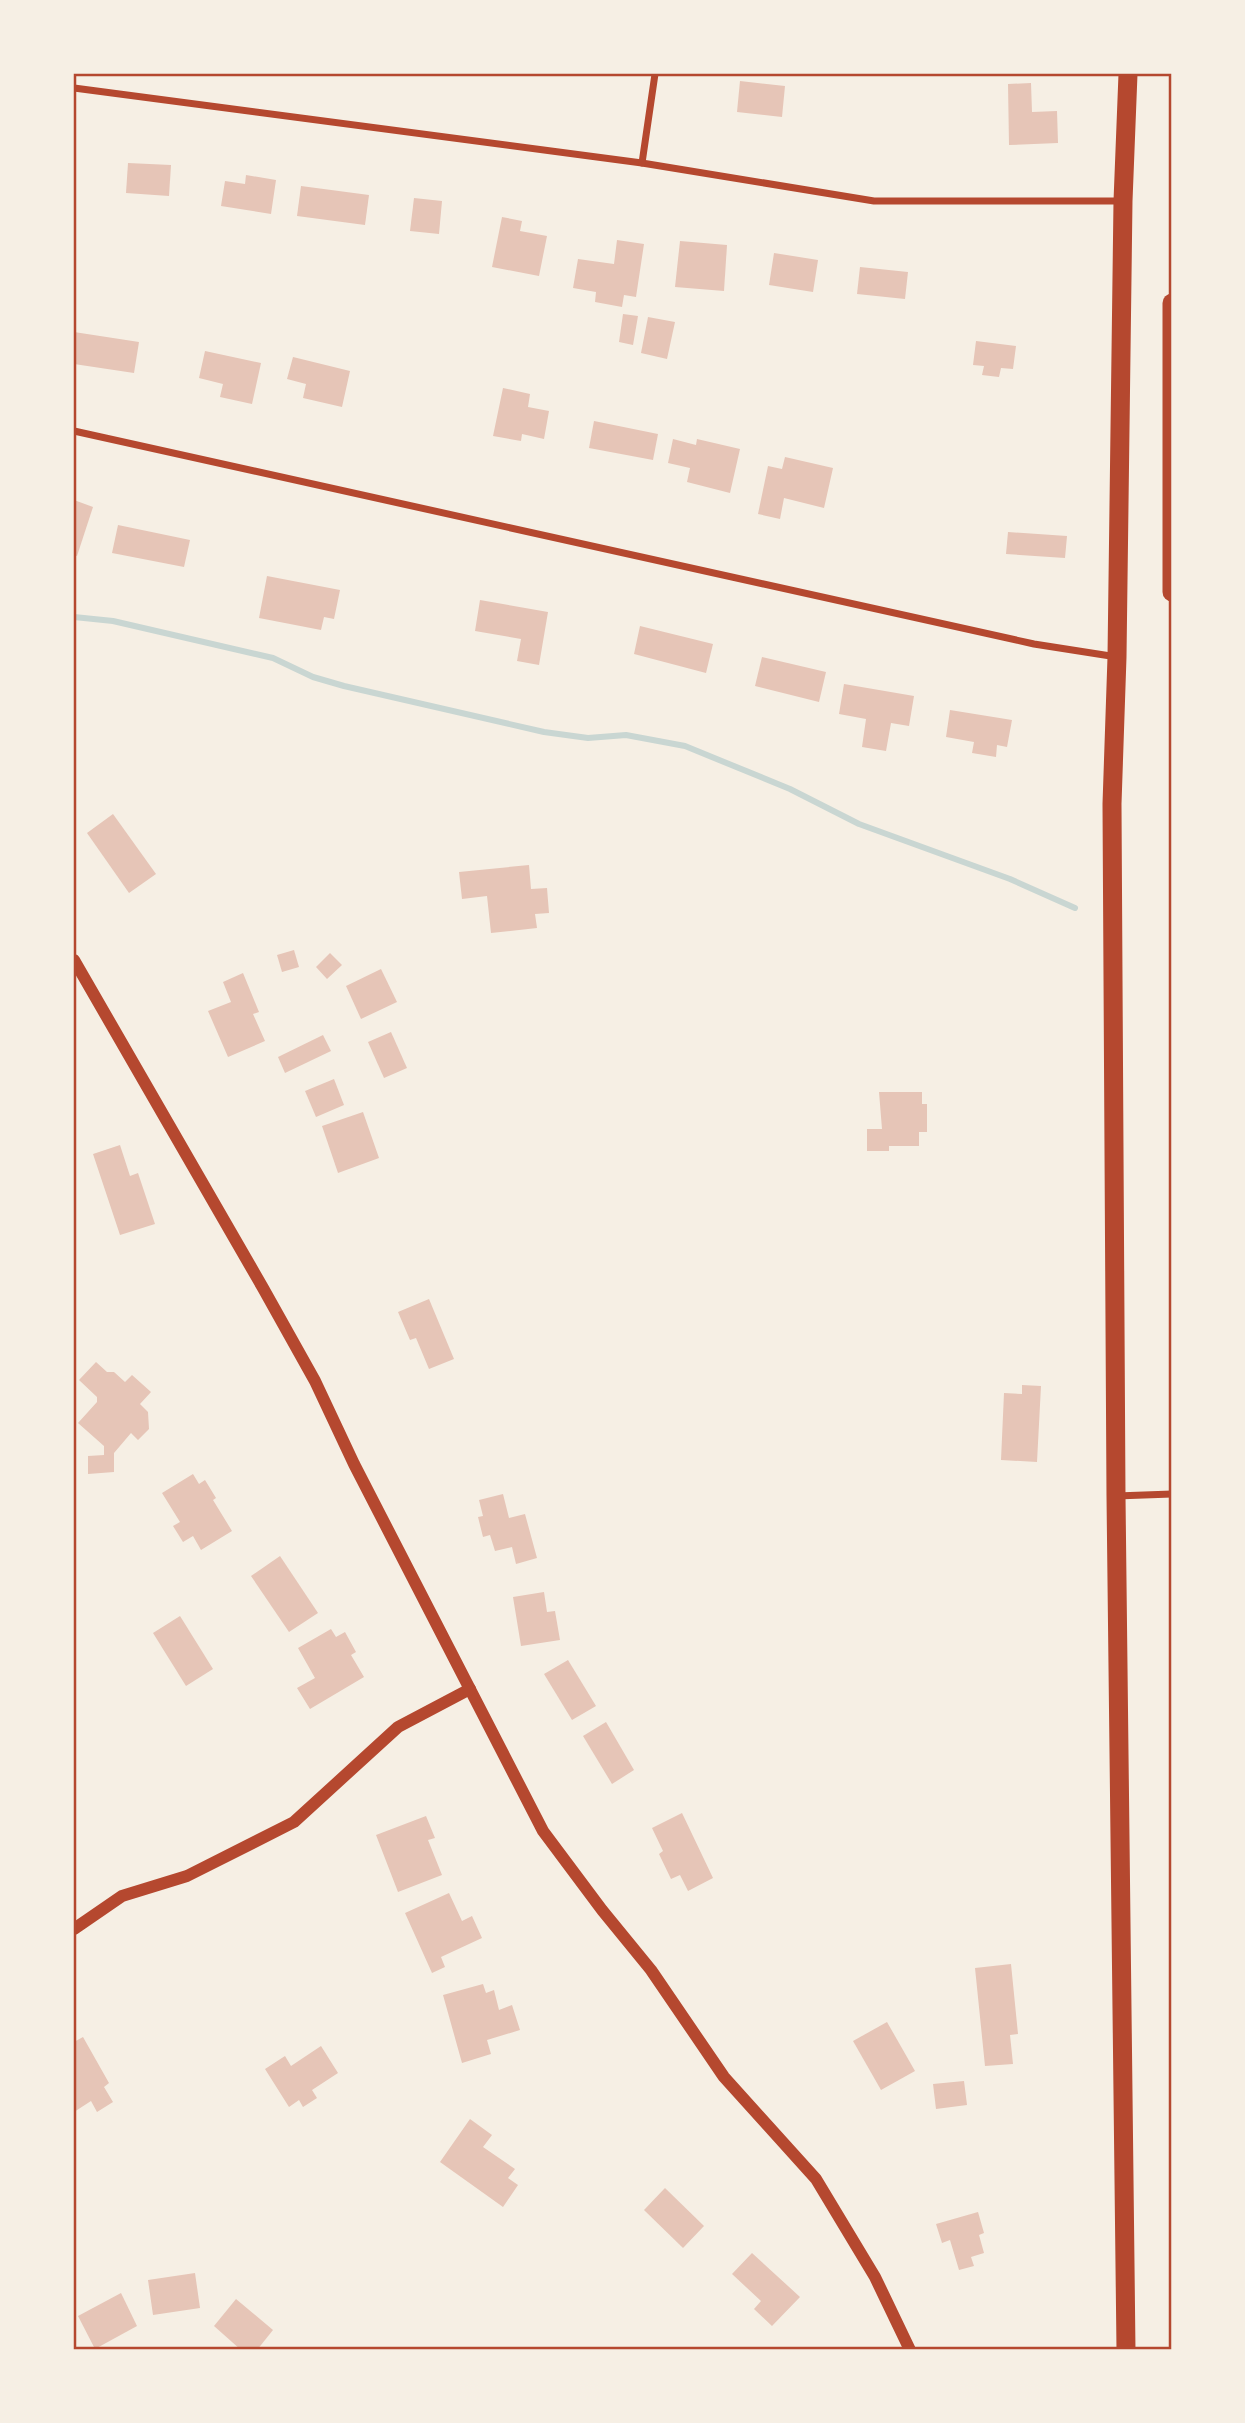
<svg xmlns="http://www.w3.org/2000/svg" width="1245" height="2423" font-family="'PT Sans',sans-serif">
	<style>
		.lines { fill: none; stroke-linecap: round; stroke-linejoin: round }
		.stream { stroke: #c9d6d2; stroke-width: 6 }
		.building { fill: #e6c5b7 }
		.minor { stroke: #b5482f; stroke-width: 7 }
		.tertiary { stroke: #b5482f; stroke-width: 12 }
		.trunk { stroke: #b5482f; stroke-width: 19 }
		.neatline { fill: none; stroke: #b5482f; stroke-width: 2.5 }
	</style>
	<rect width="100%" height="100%" fill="#f6efe4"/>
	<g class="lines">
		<!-- stream -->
		<path class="stream" d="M 74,617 L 113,621 L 273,658 L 313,677 L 344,686 L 544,732 L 588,738 L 626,735 L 685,746 L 790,789 L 859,824 L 1010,879 L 1075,908"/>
	</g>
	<!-- building -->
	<g class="building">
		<path d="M 740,81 L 785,86 L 782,117 L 737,112 Z"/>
		<path d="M 1031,83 L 1032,112 L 1057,111 L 1058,143 L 1009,145 L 1008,84 Z"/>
		<path d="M 128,163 L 171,165 L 169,196 L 126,193 Z"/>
		<path d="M 246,175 L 276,180 L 271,214 L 221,206 L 225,181 L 245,184 Z"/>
		<path d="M 301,186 L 369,195 L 365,225 L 297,216 Z"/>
		<path d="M 414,198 L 442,201 L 439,234 L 410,231 Z"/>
		<path d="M 502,217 L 522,221 L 520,231 L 547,236 L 539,276 L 492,267 Z"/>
		<path d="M 617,240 L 644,244 L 636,297 L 624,295 L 622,307 L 595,302 L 596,292 L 573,288 L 578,259 L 614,264 Z"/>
		<path d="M 680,241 L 727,245 L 724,291 L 675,287 Z"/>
		<path d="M 774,253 L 818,260 L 813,292 L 769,285 Z"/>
		<path d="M 860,267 L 908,272 L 905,299 L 857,294 Z"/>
		<path d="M 623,314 L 638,316 L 633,345 L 619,342 Z"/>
		<path d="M 648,317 L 675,322 L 667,359 L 641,353 Z"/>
		<path d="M 74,332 L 139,342 L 134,373 L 74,364 Z"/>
		<path d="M 976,341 L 1016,346 L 1013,369 L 1001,368 L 999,377 L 982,375 L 984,366 L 973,365 Z"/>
		<path d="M 205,351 L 261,363 L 252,404 L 220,397 L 223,384 L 199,378 Z"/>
		<path d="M 293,357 L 350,371 L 342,407 L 303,398 L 306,384 L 287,379 Z"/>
		<path d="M 503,388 L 530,394 L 528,407 L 549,411 L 544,439 L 522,434 L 521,441 L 493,436 Z"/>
		<path d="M 594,421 L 658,434 L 653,460 L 589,448 Z"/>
		<path d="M 673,439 L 696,445 L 697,439 L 740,449 L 730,493 L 687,482 L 690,468 L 668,463 Z"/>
		<path d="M 785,457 L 833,468 L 824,508 L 784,498 L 780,519 L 758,514 L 768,466 L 782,469 Z"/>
		<path d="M 74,500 L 93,507 L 77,556 L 74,555 Z"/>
		<path d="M 118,525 L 190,540 L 184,567 L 112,553 Z"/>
		<path d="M 1008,532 L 1067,536 L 1065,558 L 1006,554 Z"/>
		<path d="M 267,576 L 340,590 L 334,619 L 324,617 L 321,630 L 259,618 Z"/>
		<path d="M 480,600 L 548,612 L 539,665 L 517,661 L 521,639 L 475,631 Z"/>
		<path d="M 640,626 L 713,644 L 706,673 L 634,654 Z"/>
		<path d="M 762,657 L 826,672 L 819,702 L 755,686 Z"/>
		<path d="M 844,684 L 914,696 L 909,726 L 891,723 L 886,751 L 862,747 L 866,719 L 839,714 Z"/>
		<path d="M 950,710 L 1012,720 L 1007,747 L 997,745 L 996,757 L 972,753 L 974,742 L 946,737 Z"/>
		<path d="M 113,814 L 156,874 L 129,893 L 87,833 Z"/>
		<path d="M 529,865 L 531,889 L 547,888 L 549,913 L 535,914 L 537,928 L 491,933 L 487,896 L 462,899 L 459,872 Z"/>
		<path d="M 294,950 L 299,967 L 282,972 L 277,955 Z"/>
		<path d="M 330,953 L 342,965 L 327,979 L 316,967 Z"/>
		<path d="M 381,969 L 397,1002 L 361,1019 L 346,986 Z"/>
		<path d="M 243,973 L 259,1012 L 253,1014 L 265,1041 L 228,1057 L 208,1011 L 231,1002 L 223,982 Z"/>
		<path d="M 391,1032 L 407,1068 L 384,1078 L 368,1042 Z"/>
		<path d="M 323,1035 L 331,1051 L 285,1073 L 278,1057 Z"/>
		<path d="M 334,1079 L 344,1105 L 316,1117 L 305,1091 Z"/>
		<path d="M 879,1092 L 922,1092 L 922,1104 L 927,1104 L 927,1132 L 919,1132 L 919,1146 L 889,1146 L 889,1151 L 867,1151 L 867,1129 L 882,1129 Z"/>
		<path d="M 363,1112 L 379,1158 L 338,1173 L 322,1126 Z"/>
		<path d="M 120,1145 L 130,1176 L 138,1173 L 155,1224 L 120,1235 L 93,1154 Z"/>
		<path d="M 429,1299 L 454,1359 L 429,1369 L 416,1338 L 410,1340 L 398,1312 Z"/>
		<path d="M 96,1362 L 107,1372 L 114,1372 L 125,1382 L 132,1375 L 151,1392 L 140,1404 L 148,1412 L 149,1429 L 138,1440 L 131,1433 L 114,1453 L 114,1472 L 88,1474 L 88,1456 L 104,1455 L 104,1446 L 78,1423 L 97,1402 L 97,1397 L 79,1380 Z"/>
		<path d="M 1022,1385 L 1041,1386 L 1037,1462 L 1001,1460 L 1004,1393 L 1022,1394 Z"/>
		<path d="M 193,1474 L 199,1484 L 205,1480 L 216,1498 L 213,1500 L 232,1531 L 201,1550 L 193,1536 L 183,1542 L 173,1526 L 180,1522 L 162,1493 Z"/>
		<path d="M 503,1494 L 509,1518 L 525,1514 L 537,1558 L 516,1564 L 512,1547 L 495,1551 L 490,1535 L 483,1537 L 478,1517 L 483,1516 L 479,1500 Z"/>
		<path d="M 280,1556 L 318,1613 L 289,1632 L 251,1576 Z"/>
		<path d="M 544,1592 L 547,1612 L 555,1611 L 560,1640 L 521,1646 L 513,1597 Z"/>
		<path d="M 180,1616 L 213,1669 L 186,1686 L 153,1633 Z"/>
		<path d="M 331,1629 L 336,1637 L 345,1632 L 356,1652 L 351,1655 L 364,1677 L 310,1709 L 297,1688 L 315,1678 L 298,1648 Z"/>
		<path d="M 568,1660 L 596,1706 L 572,1720 L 544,1674 Z"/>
		<path d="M 606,1722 L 634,1770 L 612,1784 L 583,1736 Z"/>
		<path d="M 682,1813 L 713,1878 L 688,1891 L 680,1875 L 671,1879 L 659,1854 L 663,1851 L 652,1828 Z"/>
		<path d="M 426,1816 L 435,1838 L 428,1840 L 442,1875 L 398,1892 L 376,1835 Z"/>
		<path d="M 449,1893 L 462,1921 L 472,1916 L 482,1938 L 441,1957 L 445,1967 L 432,1973 L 405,1913 Z"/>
		<path d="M 1011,1964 L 1018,2034 L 1010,2035 L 1013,2064 L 985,2066 L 975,1968 Z"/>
		<path d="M 483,1984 L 486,1993 L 494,1990 L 499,2010 L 512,2005 L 520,2030 L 487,2040 L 491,2054 L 462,2063 L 443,1995 Z"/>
		<path d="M 887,2022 L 915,2071 L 881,2090 L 853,2041 Z"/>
		<path d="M 83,2037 L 109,2083 L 104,2087 L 113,2102 L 97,2112 L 91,2101 L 74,2112 L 74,2042 Z"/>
		<path d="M 321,2046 L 338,2073 L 312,2090 L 317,2098 L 303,2107 L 299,2100 L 289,2107 L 265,2069 L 285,2056 L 291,2066 Z"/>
		<path d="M 964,2081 L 967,2105 L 936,2109 L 933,2084 Z"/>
		<path d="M 470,2119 L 492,2135 L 483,2147 L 515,2169 L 508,2178 L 518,2185 L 503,2207 L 440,2162 Z"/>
		<path d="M 665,2188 L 704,2226 L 683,2248 L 644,2210 Z"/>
		<path d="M 978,2212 L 984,2233 L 979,2235 L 984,2253 L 971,2257 L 974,2266 L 959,2270 L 950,2240 L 942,2243 L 936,2224 Z"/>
		<path d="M 752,2253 L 800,2297 L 772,2326 L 754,2309 L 761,2301 L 732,2274 Z"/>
		<path d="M 195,2273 L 200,2308 L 153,2315 L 148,2280 Z"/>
		<path d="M 121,2293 L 137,2326 L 95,2349 L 78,2316 Z"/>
		<path d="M 236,2299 L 273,2330 L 257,2350 L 241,2350 L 214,2326 Z"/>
	</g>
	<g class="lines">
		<!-- minor -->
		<g class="minor">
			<path d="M 74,88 L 642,163 L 874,201 L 1122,201"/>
			<path d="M 642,163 L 655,74"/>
			<path d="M 74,431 L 1034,644 L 1117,657"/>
			<path d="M 1116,1496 L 1172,1494"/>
		</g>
		<!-- tertiary -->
		<g class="tertiary">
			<path d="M 74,960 L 263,1288 L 315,1381 L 354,1464 L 543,1831 L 602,1910 L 651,1970 L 724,2077 L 816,2179 L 875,2277 L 910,2350"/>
			<path d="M 74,1929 L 122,1896 L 187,1876 L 294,1822 L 398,1727 L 470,1689"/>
		</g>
		<!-- trunk -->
		<g class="trunk">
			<path d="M 1172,303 L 1172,592"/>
			<path d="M 1126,2350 L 1116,1496 L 1112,804 L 1117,657 L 1123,201 L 1128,74"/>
		</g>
	</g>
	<!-- border -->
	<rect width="1245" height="2423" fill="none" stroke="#f6efe4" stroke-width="150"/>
	<rect x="75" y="75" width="1095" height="2273" class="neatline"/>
</svg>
